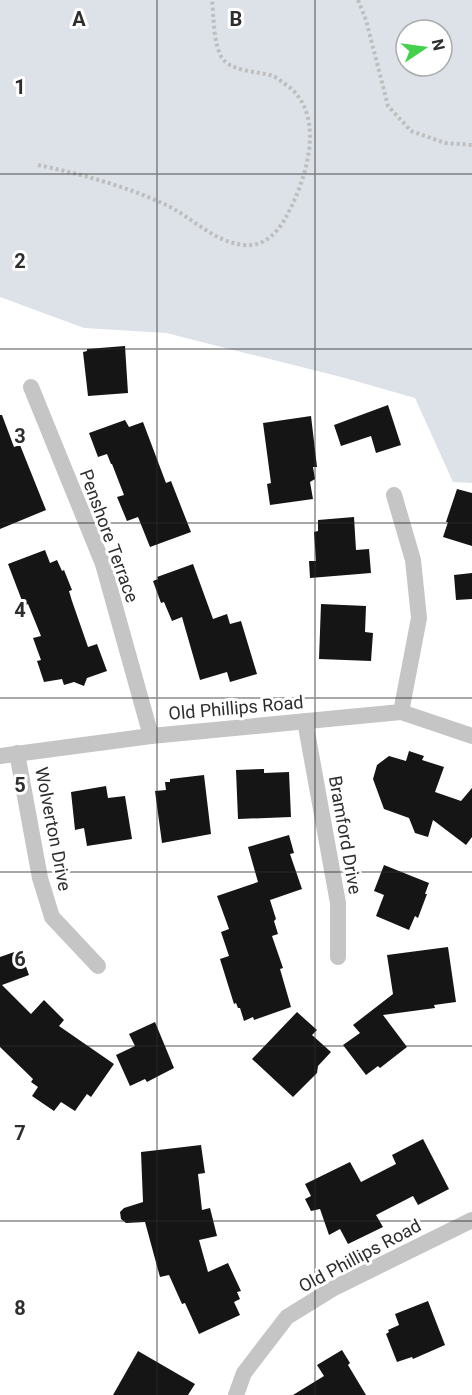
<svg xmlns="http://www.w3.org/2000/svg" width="472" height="1395" font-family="Roboto,sans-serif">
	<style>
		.green { fill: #dde2e9; fill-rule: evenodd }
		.building { fill: #151515 }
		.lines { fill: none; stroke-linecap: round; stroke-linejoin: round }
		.path { stroke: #bebebe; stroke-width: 4; stroke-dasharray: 3 3; stroke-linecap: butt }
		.street { stroke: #c5c5c5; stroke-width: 16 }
		.grid { fill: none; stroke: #2e2e2e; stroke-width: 1.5; stroke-opacity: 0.55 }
		.labels { text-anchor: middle; stroke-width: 6; stroke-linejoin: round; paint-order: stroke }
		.street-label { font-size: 18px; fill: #2e2e2e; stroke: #fff }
		.grid-label { font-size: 20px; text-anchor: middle; font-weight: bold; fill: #2e2e2e; stroke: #fff; stroke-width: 6; stroke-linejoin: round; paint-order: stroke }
	</style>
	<rect width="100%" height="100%" fill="#fff"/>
	<!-- green -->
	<path class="green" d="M 0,0 L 472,0 L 472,483 L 453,482 L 415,398 L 345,378 L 166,333 L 84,328 L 0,297 ZM 406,30 L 442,30 L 442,66 L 406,66 Z"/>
	<!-- building -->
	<g class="building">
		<path d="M 125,346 L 128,393 L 88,396 L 83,352 L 87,351 L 87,349 Z"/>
		<path d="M 388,405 L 401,445 L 376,453 L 371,436 L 341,446 L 334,425 Z"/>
		<path d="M 0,415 L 2,415 L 14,447 L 20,445 L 46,510 L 0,529 Z"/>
		<path d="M 311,416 L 317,467 L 313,467 L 315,479 L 310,482 L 313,499 L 270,505 L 267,484 L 271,483 L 263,423 Z"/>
		<path d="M 125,420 L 129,427 L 143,422 L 166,483 L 171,481 L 191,532 L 150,547 L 138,517 L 127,521 L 117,497 L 124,495 L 112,464 L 111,464 L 107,454 L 98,457 L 89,433 Z"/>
		<path d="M 457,489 L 472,493 L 472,546 L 443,537 L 448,522 L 446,522 Z"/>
		<path d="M 354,517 L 356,550 L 369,549 L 371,573 L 310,578 L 309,561 L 316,561 L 314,532 L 318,531 L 318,520 Z"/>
		<path d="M 45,550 L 50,563 L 57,560 L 62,571 L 64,570 L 72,590 L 69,591 L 72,601 L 88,647 L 97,644 L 107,671 L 87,678 L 84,686 L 74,682 L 64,685 L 62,679 L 44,682 L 37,661 L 41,660 L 33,638 L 41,636 L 28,604 L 24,606 L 8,564 Z"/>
		<path d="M 193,564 L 213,619 L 227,614 L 230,624 L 241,621 L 257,674 L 230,682 L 227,672 L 200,680 L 182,617 L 172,621 L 164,602 L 161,603 L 153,581 L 158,579 L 157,577 Z"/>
		<path d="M 472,573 L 472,599 L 456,600 L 454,575 Z"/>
		<path d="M 321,604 L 366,606 L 365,632 L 373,633 L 371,661 L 319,659 Z"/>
		<path d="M 409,751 L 424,756 L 422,760 L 444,767 L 435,792 L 461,801 L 472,788 L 472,837 L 466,845 L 433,820 L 428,837 L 415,833 L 409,818 L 384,809 L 373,779 L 377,765 L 389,756 L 406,761 Z"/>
		<path d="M 264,769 L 264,773 L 289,772 L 291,817 L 238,819 L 236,770 Z"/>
		<path d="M 204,775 L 211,834 L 162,843 L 155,791 L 166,790 L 165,782 L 170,782 L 170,779 Z"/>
		<path d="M 106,786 L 108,798 L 125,796 L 132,839 L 87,846 L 84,828 L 75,830 L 71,792 Z"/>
		<path d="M 289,835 L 294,853 L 290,854 L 302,889 L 270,900 L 276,919 L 274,921 L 278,934 L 272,936 L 283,968 L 280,969 L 291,1007 L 254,1020 L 253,1017 L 244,1021 L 240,1008 L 238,1008 L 236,1003 L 234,1004 L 220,959 L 229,956 L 221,932 L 229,929 L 217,896 L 258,882 L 248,847 Z"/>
		<path d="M 384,865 L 429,883 L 425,894 L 427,894 L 418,918 L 415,916 L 409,930 L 376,916 L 384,895 L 374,891 Z"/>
		<path d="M 448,947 L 456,1002 L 434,1005 L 435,1008 L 383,1015 L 407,1047 L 380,1068 L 378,1066 L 366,1075 L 343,1045 L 360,1033 L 353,1025 L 393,994 L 387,955 Z"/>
		<path d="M 20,950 L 29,975 L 2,985 L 31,1014 L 44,1000 L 64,1020 L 59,1026 L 114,1064 L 91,1097 L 87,1094 L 75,1111 L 61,1102 L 54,1111 L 32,1096 L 38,1087 L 31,1082 L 33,1079 L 0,1047 L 0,957 Z"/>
		<path d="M 297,1012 L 317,1030 L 312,1035 L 331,1052 L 318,1066 L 317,1073 L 293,1097 L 252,1059 Z"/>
		<path d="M 155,1022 L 174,1068 L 147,1082 L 145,1079 L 130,1086 L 116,1055 L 135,1046 L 129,1034 Z"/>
		<path d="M 423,1139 L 449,1189 L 418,1205 L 413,1196 L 376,1215 L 383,1227 L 348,1244 L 340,1229 L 329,1235 L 320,1209 L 311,1211 L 305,1199 L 311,1196 L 305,1184 L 350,1162 L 361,1182 L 396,1164 L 392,1155 Z"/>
		<path d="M 201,1145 L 205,1173 L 198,1174 L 202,1210 L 210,1208 L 217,1236 L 199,1240 L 208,1272 L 228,1263 L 241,1291 L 237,1292 L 240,1299 L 234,1302 L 240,1315 L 199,1334 L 185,1303 L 182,1304 L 169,1275 L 160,1277 L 145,1222 L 126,1223 L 121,1219 L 120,1212 L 124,1208 L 143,1202 L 141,1152 Z"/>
		<path d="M 428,1301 L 445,1345 L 413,1359 L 412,1357 L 397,1362 L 386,1334 L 389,1332 L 388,1330 L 399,1325 L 395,1314 Z"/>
		<path d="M 342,1350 L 350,1363 L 348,1365 L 366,1395 L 293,1395 L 324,1376 L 317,1365 Z"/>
		<path d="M 138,1351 L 195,1384 L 188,1395 L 113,1395 Z"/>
	</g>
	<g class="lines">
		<!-- path -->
		<g class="path">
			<path d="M 358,0 L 366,20 L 388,106 L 411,131 L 445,143 L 472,145"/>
			<path d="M 38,165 C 81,174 125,186 164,204 C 191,216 213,242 244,245 C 264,247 278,232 286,217 C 306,181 327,116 288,86 C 283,83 278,78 273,76 C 258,71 232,72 222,58 C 213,43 214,18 212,0"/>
		</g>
		<!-- street -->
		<g class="street">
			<path d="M 31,387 L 103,564 L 151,736"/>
			<path d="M 394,495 L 413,560 L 419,618 L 401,712"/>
			<path d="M 305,721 L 338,903 L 338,957"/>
			<path d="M 17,753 L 40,878 L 52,917 L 98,966"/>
			<path d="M 0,756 L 151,736 L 401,712 L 472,736"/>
			<path d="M 236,1395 L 244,1373 L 287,1317 L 334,1288 L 472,1220"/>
		</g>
	</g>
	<!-- grid -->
	<path class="grid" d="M 157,0 L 157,1395M 315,0 L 315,1395M 0,174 L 472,174M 0,349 L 472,349M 0,523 L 472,523M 0,698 L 472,698M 0,872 L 472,872M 0,1046 L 472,1046M 0,1221 L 472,1221"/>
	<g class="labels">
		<!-- street labels -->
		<g class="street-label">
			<text transform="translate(109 536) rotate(70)" y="6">Penshore Terrace</text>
			<text transform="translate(236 708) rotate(-5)" y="6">Old Phillips Road</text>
			<text transform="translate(53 829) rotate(79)" y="6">Wolverton Drive</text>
			<text transform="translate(345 835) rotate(80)" y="6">Bramford Drive</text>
			<text transform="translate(360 1256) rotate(-28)" y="6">Old Phillips Road</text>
		</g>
	</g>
	<g class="grid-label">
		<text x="79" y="26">A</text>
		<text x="236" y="26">B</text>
		<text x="20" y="94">1</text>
		<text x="20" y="268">2</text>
		<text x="20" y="443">3</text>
		<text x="20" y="617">4</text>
		<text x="20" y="792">5</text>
		<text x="20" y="966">6</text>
		<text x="20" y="1140">7</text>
		<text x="20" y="1315">8</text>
	</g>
	<!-- north arrow -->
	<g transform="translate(424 48) rotate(77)"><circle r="28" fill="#ffffff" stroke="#ababab" stroke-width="1.5"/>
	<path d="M0-4.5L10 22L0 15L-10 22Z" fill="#43d14c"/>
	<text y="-9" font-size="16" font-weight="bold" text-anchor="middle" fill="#2e2e2e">N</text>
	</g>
</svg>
